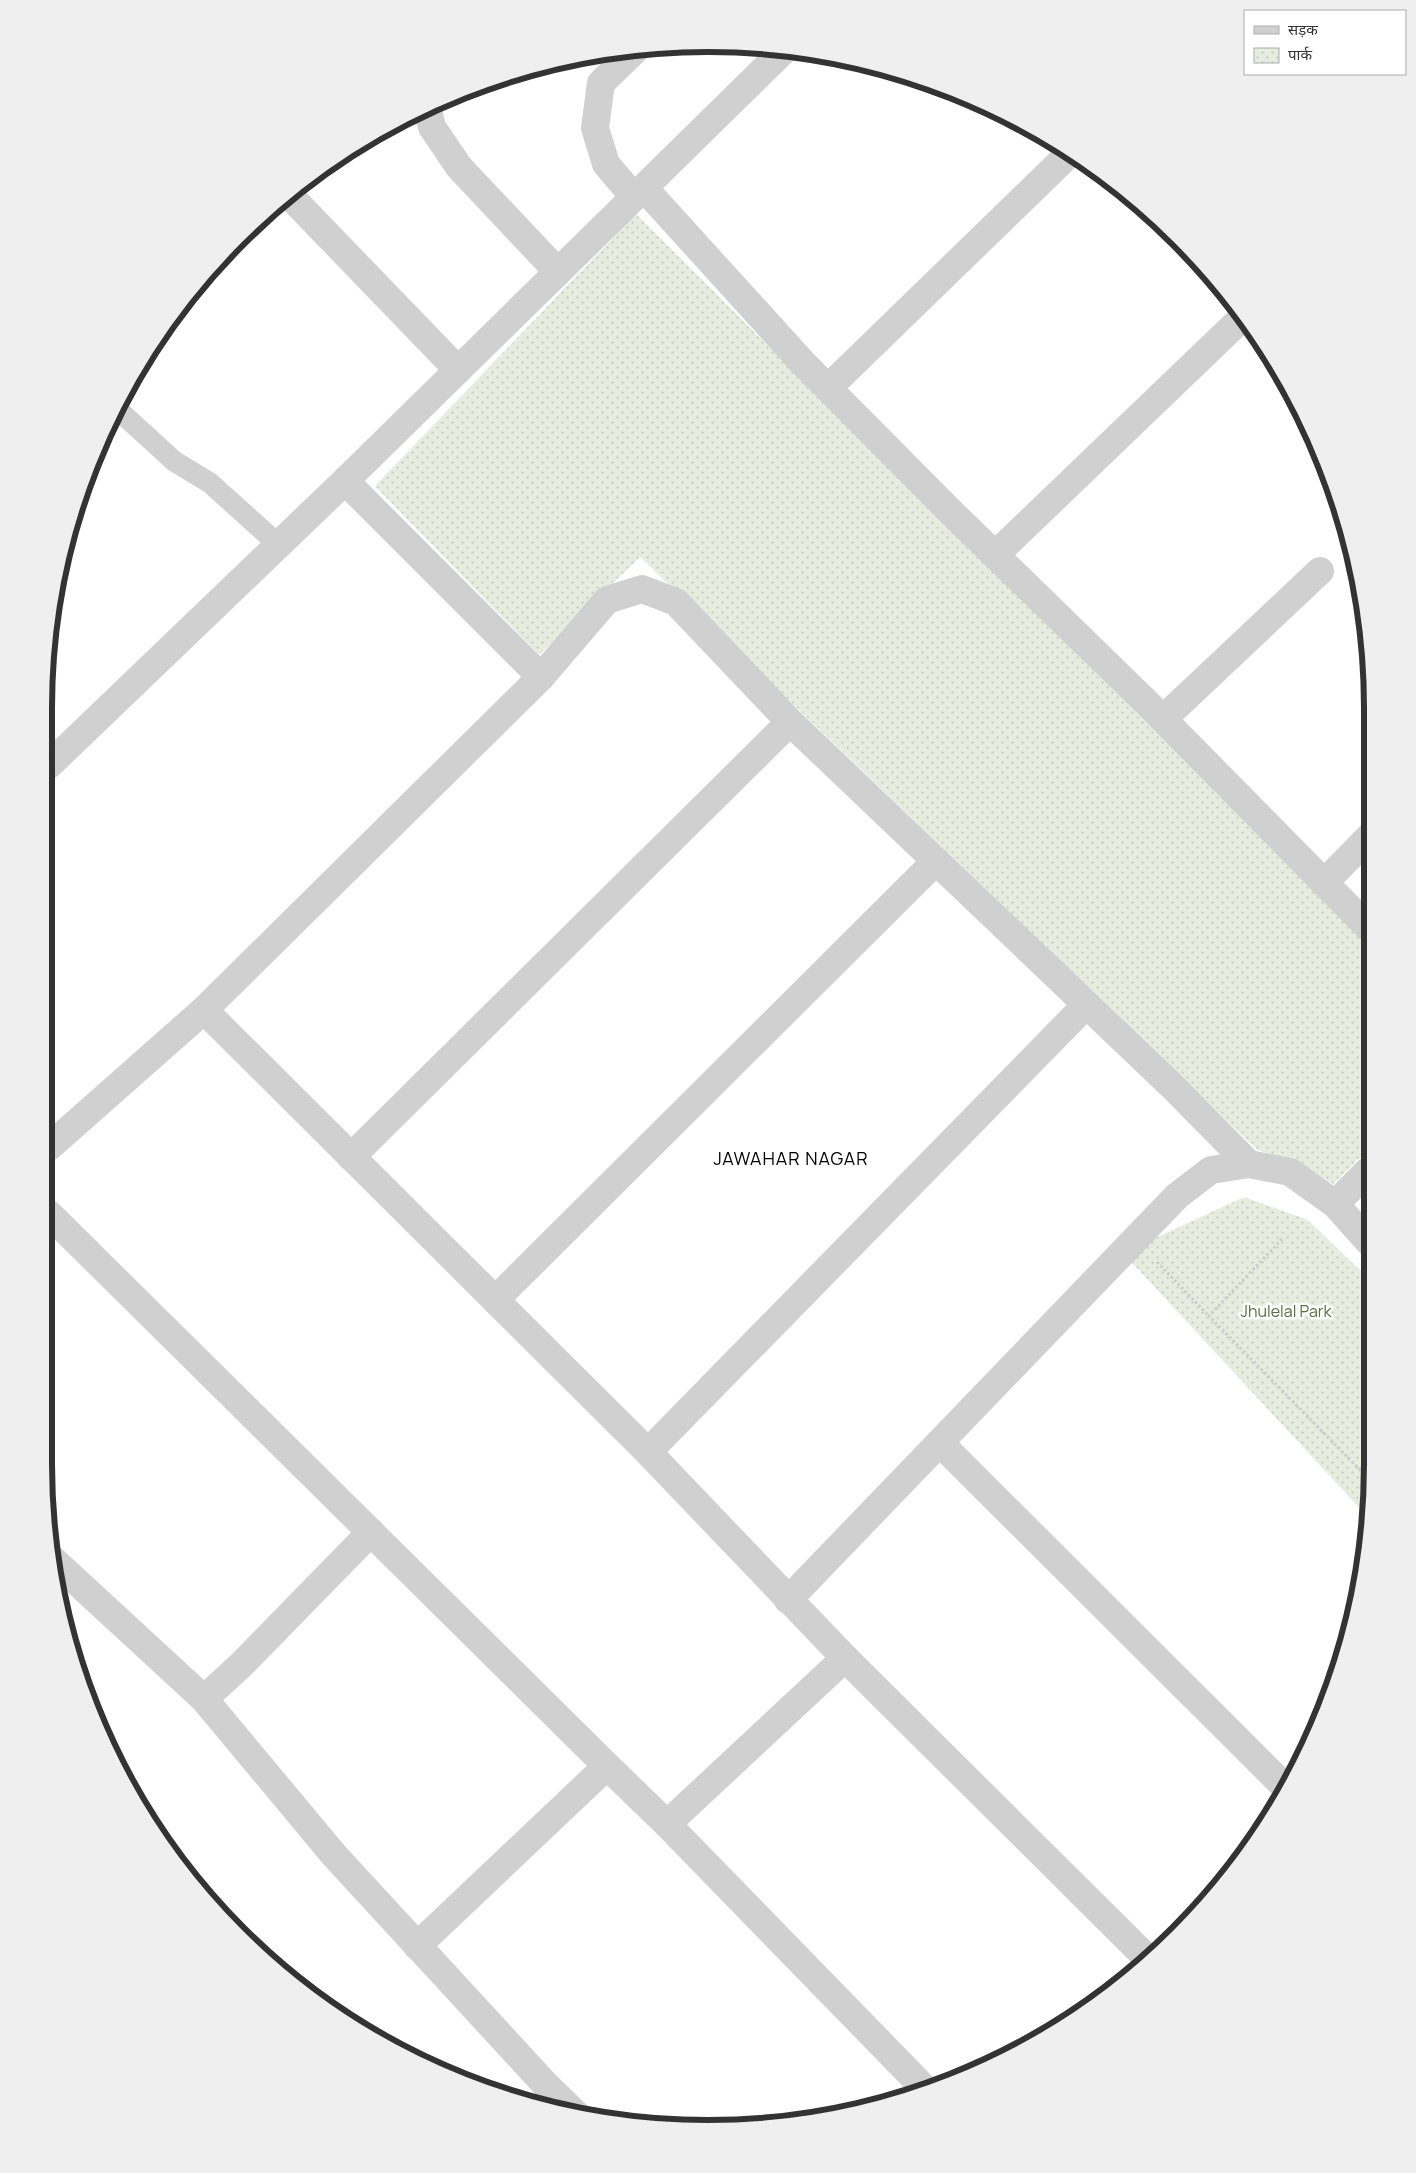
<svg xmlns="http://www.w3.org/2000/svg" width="1416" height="2173" font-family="Manrope,'Noto Sans Devanagari',sans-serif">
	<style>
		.park { fill: url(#park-dots) }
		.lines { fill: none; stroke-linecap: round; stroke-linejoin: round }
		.path { stroke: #cdcdcd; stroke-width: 3; stroke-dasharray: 2.5 2.5; stroke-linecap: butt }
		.service { stroke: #d0d0d0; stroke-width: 21 }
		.minor { stroke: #d0d0d0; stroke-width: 28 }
		.labels { text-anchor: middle; stroke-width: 5; stroke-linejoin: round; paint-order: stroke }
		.park-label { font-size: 16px; fill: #56703f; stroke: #fff }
		.neighbourhood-label { font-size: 18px; letter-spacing: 1px; fill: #000; stroke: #fff }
		.rim { fill: none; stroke: #333; stroke-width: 6 }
	</style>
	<defs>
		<pattern id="park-dots" width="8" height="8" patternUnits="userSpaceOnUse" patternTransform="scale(1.25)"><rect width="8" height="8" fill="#e6ecdf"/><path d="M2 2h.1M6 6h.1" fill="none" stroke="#c6cbc0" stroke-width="1.8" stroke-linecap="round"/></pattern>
	</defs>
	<rect width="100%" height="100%" fill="#fff"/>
	<!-- park -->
	<g class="park">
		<path d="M 636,214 L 1369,944 L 1368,1150 L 1333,1184 L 1300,1164 L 1258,1150 L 1237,1131 L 640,557 L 539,655 L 375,486 Z"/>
		<path d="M 1244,1197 L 1308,1220 L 1368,1278 L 1367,1516 L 1123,1253 Z"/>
	</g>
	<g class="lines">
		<!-- path -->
		<g class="path">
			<path d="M 1282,1239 L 1209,1316 L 1367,1477"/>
			<path d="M 1157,1262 L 1209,1316"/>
		</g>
		<!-- service -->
		<path class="service" d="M 116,408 L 174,461 L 210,483 L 279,545"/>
		<!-- minor -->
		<g class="minor">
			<path d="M 427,107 L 432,127 L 459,167 L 558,272"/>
			<path d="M 644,188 L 802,362 L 953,514 L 1148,704 L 1370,929"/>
			<path d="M 289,195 L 458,370"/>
			<path d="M 634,197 L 606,164 L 595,128 L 601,83 L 635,50"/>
			<path d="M 828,388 L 1069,154"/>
			<path d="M 345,481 L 541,677"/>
			<path d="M 995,555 L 1243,317"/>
			<path d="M 1163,719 L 1320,571"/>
			<path d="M 49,765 L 345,481 L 785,49"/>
			<path d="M 1324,883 L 1370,836"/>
			<path d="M 204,1010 L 648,1452 L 845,1658 L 1148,1959"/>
			<path d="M 49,1147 L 204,1010 L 541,677 L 607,600 L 642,589 L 676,602 L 790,722 L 1171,1085 L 1249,1164"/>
			<path d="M 351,1157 L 790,722"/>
			<path d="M 1335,1204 L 1368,1171"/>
			<path d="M 49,1214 L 607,1766 L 667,1824 L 926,2090"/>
			<path d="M 495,1300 L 936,861"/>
			<path d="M 940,1443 L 1285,1787"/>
			<path d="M 648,1452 L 1086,1005"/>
			<path d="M 51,1558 L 204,1699 L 241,1665 L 371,1532"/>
			<path d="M 788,1600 L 1177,1196 L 1211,1170 L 1249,1164 L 1290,1172 L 1335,1204 L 1368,1241"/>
			<path d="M 204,1699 L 334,1855 L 545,2084 L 578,2116"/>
			<path d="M 667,1824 L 845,1658"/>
			<path d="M 417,1946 L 607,1766"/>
		</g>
	</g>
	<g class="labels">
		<!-- park labels -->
		<g class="park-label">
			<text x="1286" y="1317">Jhulelal Park</text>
		</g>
		<!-- neighbourhood labels -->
		<g class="neighbourhood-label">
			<text x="791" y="1165">JAWAHAR NAGAR</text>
		</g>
	</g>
	<!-- crop -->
	<path d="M0 0H1416V2173H0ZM708 52H708A656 656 0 0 1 1364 708V1464A656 656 0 0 1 708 2120H708A656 656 0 0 1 52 1464V708A656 656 0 0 1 708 52Z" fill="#efefef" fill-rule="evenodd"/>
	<path class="rim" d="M708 52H708A656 656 0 0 1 1364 708V1464A656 656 0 0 1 708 2120H708A656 656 0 0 1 52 1464V708A656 656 0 0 1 708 52Z"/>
	<!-- legend -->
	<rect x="1244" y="10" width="162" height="65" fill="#ffffff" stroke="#adadad"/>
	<rect x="1254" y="26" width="25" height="8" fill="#d0d0d0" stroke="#adadad"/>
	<text x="1288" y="35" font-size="15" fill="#333333">सड़क</text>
	<rect x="1254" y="48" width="25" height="15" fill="url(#park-dots)" stroke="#adadad"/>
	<text x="1288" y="60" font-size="15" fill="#333333">पार्क</text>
</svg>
